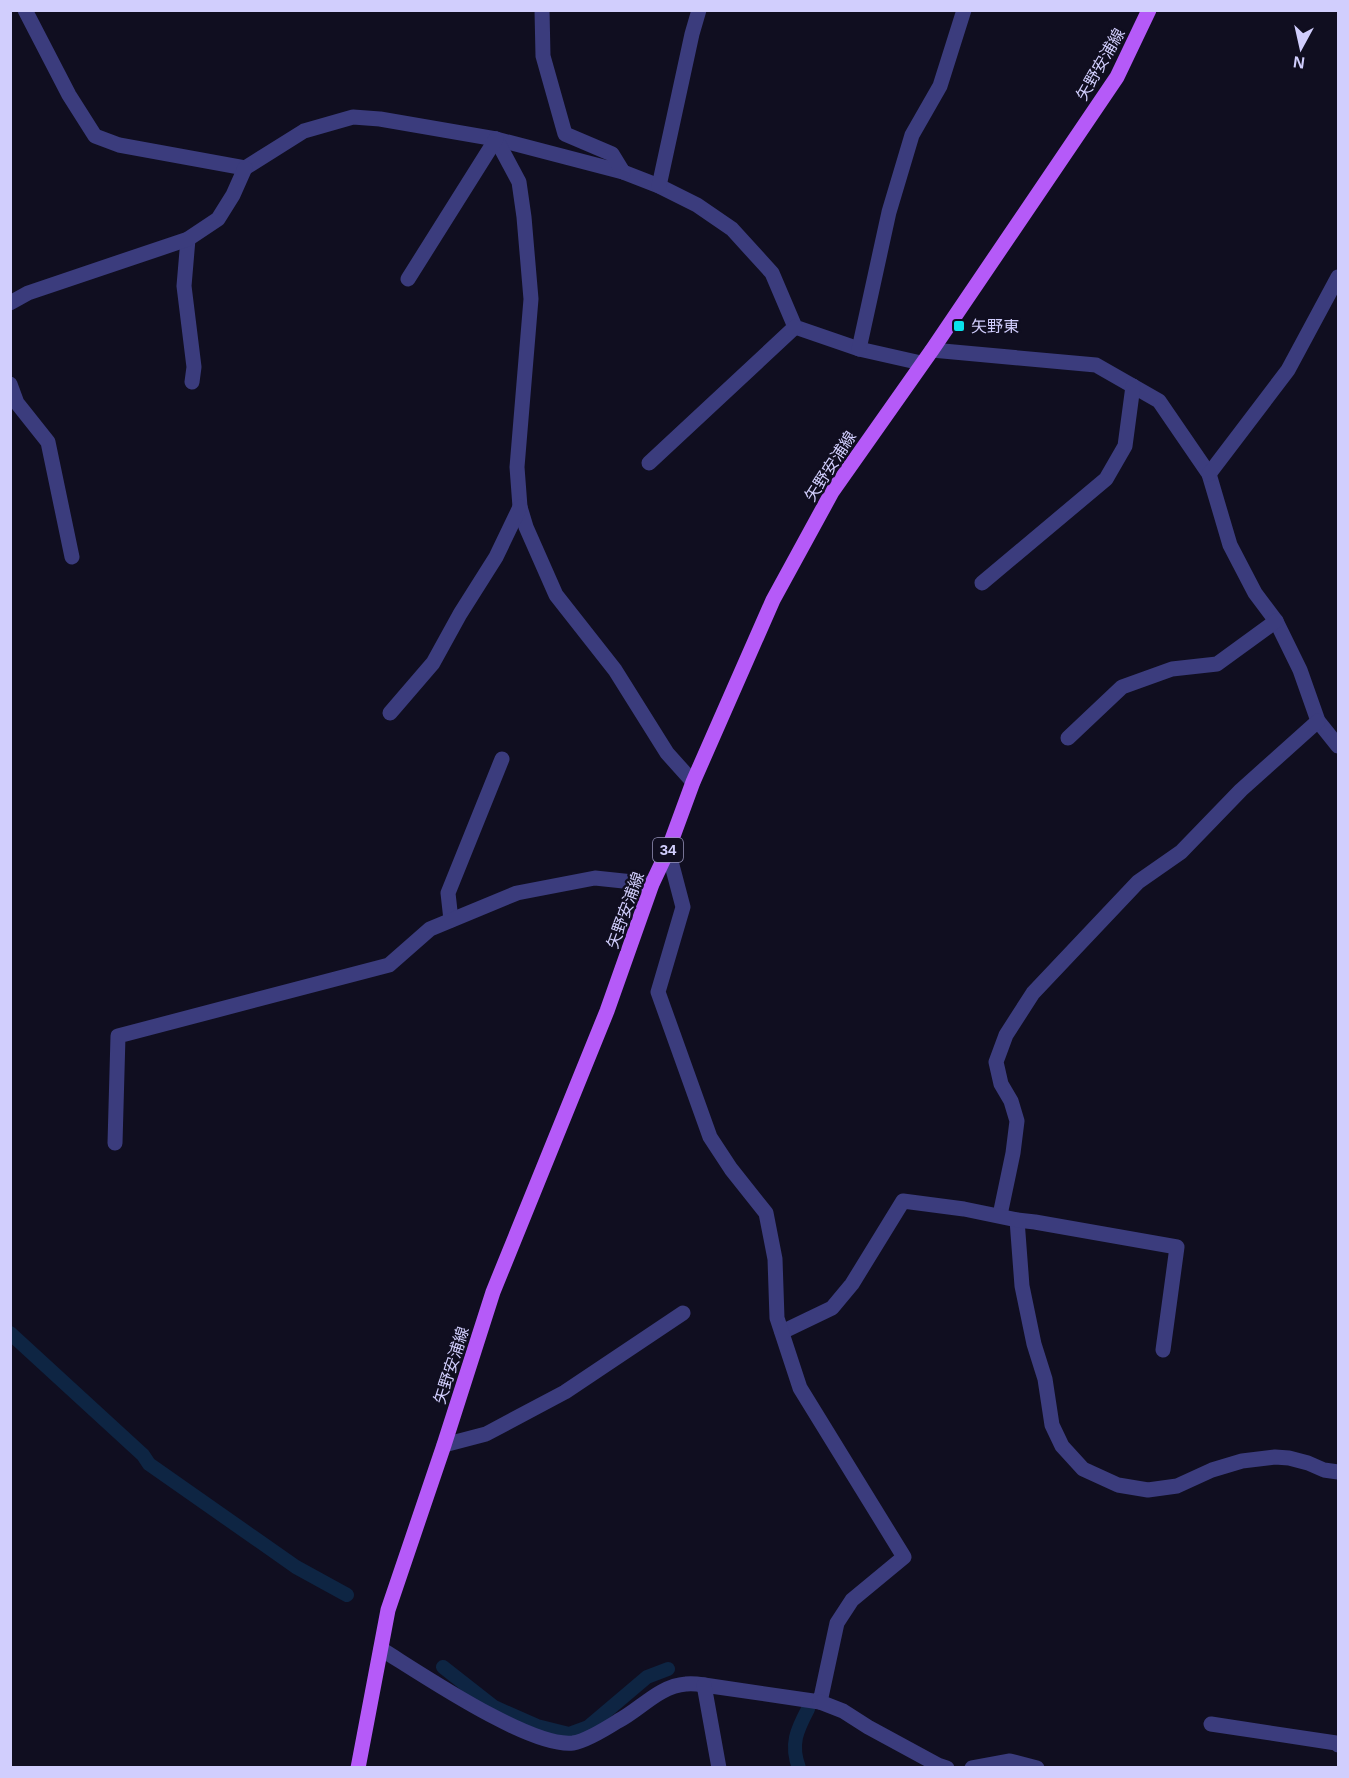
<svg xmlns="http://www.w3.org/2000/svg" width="1349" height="1778" font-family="Arial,'Noto Sans JP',sans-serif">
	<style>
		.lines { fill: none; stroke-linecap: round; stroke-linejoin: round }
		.stream { stroke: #0e2543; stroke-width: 14 }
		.minor { stroke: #3b3c7d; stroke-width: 15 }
		.major { stroke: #b55af8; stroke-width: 15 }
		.poi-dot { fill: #0ae2ed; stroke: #100e20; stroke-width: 2 }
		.labels { text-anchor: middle; stroke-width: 5; stroke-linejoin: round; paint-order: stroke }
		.shield { fill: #100e20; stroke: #9794bb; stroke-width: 1.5 }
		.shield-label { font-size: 15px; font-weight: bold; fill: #d1cefd }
		.street-label { font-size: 16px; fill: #d1cefd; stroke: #100e20 }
		.poi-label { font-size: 16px; fill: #d1cefd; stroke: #100e20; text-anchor: start }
	</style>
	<rect width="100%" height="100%" fill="#100e20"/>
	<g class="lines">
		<!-- stream -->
		<g class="stream">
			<path d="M 10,1333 L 143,1455 L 149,1464 L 296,1567 L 347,1595"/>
			<path d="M 443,1667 L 494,1707 L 537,1726 L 569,1734 L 588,1727 L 647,1677 L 668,1669"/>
			<path d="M 799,1768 C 790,1744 797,1730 808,1709"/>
		</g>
		<!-- minor -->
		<g class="minor">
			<path d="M 25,10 L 69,95 L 95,136 L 119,145 L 245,168 L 304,131 L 353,117 L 380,119 L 496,139 L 623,172 L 659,186 L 697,205 L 732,229 L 772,273 L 795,327 L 859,349 L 921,363"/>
			<path d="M 542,10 L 543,56 L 565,134 L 612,154 L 623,172"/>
			<path d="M 496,139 L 519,182 L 524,217 L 531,299 L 517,467 L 520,507 L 526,527 L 556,595 L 615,670 L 667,753 L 693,782"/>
			<path d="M 659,186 L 692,34 L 699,10"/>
			<path d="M 188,239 L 184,286 L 194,367 L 192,382"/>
			<path d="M 408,279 L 496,139"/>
			<path d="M 10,303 L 28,293 L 188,239 L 218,219 L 233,195 L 245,168"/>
			<path d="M 859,349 L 889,212 L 912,135 L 940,86 L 964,10"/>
			<path d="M 932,350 L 1096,365 L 1159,401 L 1209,474 L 1230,545 L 1255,593 L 1276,621 L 1300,670 L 1318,721 L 1338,746"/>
			<path d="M 10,384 L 17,403 L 48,442 L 72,557"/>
			<path d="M 649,463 L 795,327"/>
			<path d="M 1209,474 L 1288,370 L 1338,277"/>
			<path d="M 982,583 L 1106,479 L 1125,446 L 1133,386"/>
			<path d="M 390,713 L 433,663 L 460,614 L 496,557 L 520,507"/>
			<path d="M 1068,738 L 1122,687 L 1172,669 L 1217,664 L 1276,621"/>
			<path d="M 451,920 L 448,893 L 502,759"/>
			<path d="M 115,1143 L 118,1036 L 389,965 L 430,929 L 517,893 L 595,878 L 652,884"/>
			<path d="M 1000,1215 L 1013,1153 L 1017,1121 L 1011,1101 L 1001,1084 L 996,1062 L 1006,1035 L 1033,993 L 1138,882 L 1181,852 L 1241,790 L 1318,721"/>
			<path d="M 1017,1220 L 1022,1286 L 1034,1344 L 1045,1379 L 1052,1425 L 1062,1446 L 1083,1469 L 1118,1485 L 1148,1490 L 1177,1486 L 1212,1470 L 1242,1461 L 1275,1457 L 1289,1458 L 1308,1463 L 1324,1470 L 1338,1472"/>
			<path d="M 782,1332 L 832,1308 L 852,1284 L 903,1201 L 964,1209 L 1017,1220 L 1035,1222 L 1177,1247 L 1163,1350"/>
			<path d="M 444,1445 L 486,1434 L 565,1392 L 683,1313"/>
			<path d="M 381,1649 C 420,1673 530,1748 573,1743 C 586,1741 607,1728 618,1721 C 641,1709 659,1686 686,1684 C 692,1683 698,1684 704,1685 L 820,1702 L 837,1623 L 852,1600 L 904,1557 L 800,1388 L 777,1318 L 775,1259 L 766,1213 L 731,1169 L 710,1137 L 658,992 L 683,907 L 668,850"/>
			<path d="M 704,1685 L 719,1768"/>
			<path d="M 820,1702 L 843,1711 L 868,1727 L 938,1765 L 947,1768"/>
			<path d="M 1211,1724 L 1336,1743 L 1338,1745"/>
			<path d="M 972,1768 L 1010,1761 L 1037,1768"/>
		</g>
		<!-- major -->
		<path class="major" d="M 358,1768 L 388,1610 L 444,1445 L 493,1292 L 607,1011 L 652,884 L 668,850 L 693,782 L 773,600 L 832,492 L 932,350 L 1117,77 L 1149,10"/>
	</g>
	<!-- markers -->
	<rect class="poi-dot" x="953" y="320" width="12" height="12" rx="3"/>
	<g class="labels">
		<!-- shield labels -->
		<rect class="shield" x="653" y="838" width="30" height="24" rx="4.5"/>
		<g class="shield-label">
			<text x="668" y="855">34</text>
		</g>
		<!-- street labels -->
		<g class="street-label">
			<text transform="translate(1100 64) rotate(-60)" y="6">矢野安浦線</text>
			<text transform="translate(830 466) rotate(-57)" y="6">矢野安浦線</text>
			<text transform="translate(625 910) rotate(-70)" y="6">矢野安浦線</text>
			<text transform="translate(451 1365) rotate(-72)" y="6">矢野安浦線</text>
		</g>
		<!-- poi labels -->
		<g class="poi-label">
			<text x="971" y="332">矢野東</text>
		</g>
	</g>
	<!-- border -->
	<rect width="1349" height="1778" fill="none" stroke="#d1cefd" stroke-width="24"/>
	<!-- north arrow -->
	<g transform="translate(1301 48) rotate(188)" stroke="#100e20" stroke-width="4.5" paint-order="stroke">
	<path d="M0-4.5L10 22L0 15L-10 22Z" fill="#d1cefd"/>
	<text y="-9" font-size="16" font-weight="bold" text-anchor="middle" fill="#d1cefd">N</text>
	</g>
</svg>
